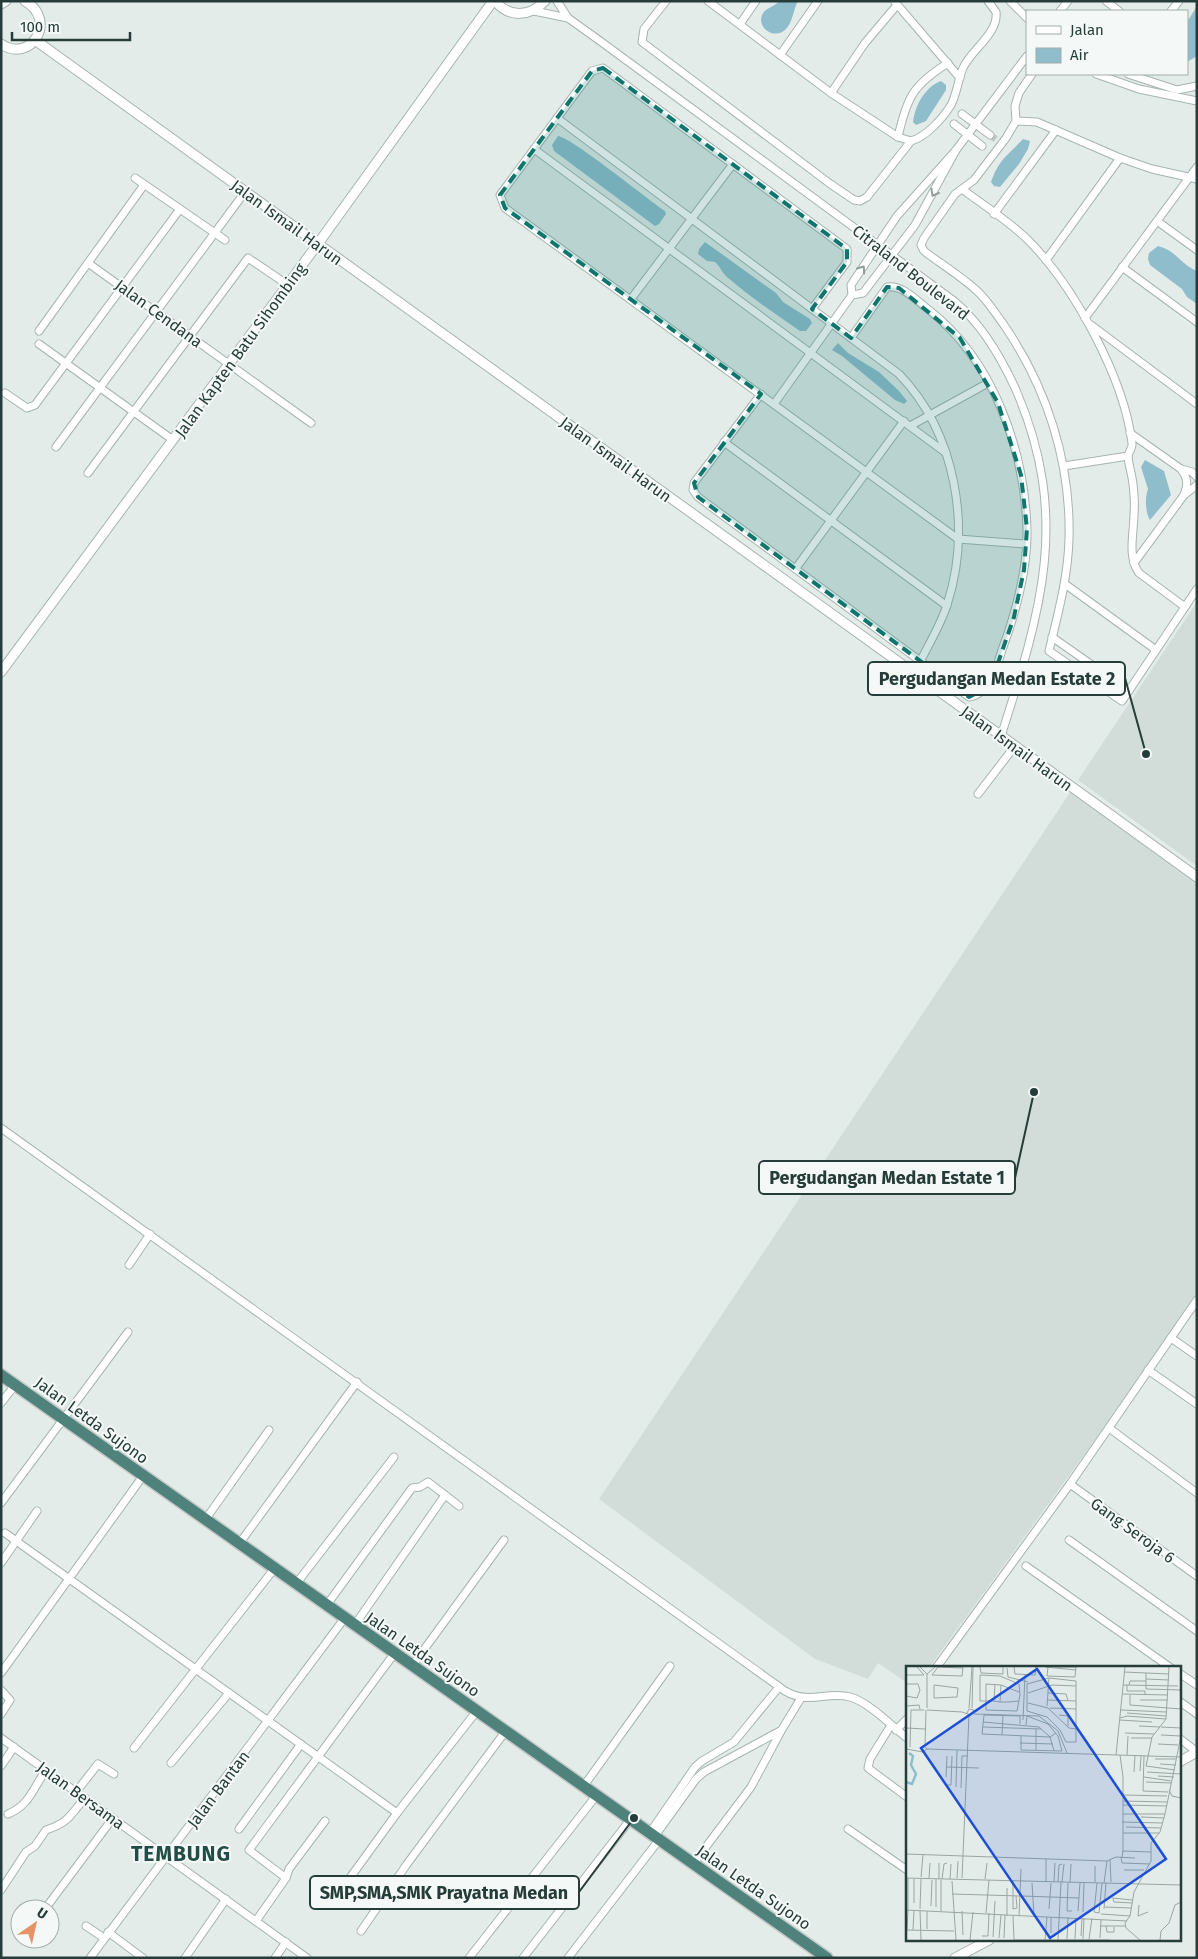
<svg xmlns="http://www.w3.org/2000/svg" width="1198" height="1959" font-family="'Fira Sans',sans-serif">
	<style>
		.built { fill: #d2dcd8 }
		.water { fill: #90bdcc }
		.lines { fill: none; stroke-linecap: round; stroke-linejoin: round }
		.minor-tunnel { stroke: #bec9c6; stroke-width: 7; stroke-dasharray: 7 3.5; stroke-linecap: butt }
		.minor-casing { stroke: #a7b4b0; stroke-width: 9 }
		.tertiary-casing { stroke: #a7b4b0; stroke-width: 11 }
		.trunk-casing { stroke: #c2c8c7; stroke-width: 14 }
		.minor { stroke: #fff; stroke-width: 7 }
		.tertiary { stroke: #fff; stroke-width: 9 }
		.trunk { stroke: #50827c; stroke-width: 11 }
		.oneway { stroke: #929e9c }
		.marked { fill: #0f766e; fill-opacity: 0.2; stroke: #0f766e; stroke-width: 4; stroke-dasharray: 10 6; stroke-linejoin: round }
		.labels { text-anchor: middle; stroke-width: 4; stroke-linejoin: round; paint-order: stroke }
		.street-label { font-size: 16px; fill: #253c38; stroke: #f4f9f7 }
		.district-label { font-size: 21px; font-weight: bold; letter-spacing: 1px; fill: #224d47; stroke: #f4f9f7 }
		.inset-river { fill: none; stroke: #90bdcc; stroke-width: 2.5 }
		.inset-road { fill: none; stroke: #98a6a2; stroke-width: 1 }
		.view { fill: #1d4ed8; fill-opacity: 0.15; stroke: #1d4ed8; stroke-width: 2.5 }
		.inset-edge { fill: none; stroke: #253c38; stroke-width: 2.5 }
		.leader { fill: none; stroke: #253c38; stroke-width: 2 }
		.callout-dot { fill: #253c38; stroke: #f4f9f7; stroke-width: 2 }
		.callout { fill: #f4f9f7; stroke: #253c38; stroke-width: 2 }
		.callout-label { font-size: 18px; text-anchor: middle; font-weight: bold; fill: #253c38 }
	</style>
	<rect width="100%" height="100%" fill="#e4ece9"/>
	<!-- built -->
	<g class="built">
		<path d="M 1197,602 L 1197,866 L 1078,780 Z"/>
		<path d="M 1071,791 L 1197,883 L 1197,1300 L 929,1668 L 907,1668 L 907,1683 L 878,1663 L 868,1679 L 815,1659 L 599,1499 Z"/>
	</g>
	<!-- water -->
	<g class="water">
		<path d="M 779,1 L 798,1 C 793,10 793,23 785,30 C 774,40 755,27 763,13 C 767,7 775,7 779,1 Z"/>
		<path d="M 1197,6 L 1197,56 L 1187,62 L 1187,22 Z"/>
		<path d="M 941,81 L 946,85 L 946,90 L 926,121 L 916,125 L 913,122 C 915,105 925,87 941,81 Z"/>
		<path d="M 558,136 C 571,137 647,199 665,211 L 666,214 L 659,224 L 655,226 L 554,151 L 552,145 Z"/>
		<path d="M 1023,139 L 1030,141 L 1028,149 L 1019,164 L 1000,187 L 994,186 L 991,182 C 999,159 1008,155 1023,139 Z"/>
		<path d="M 705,242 L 776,293 L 783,302 L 810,319 L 812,323 L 806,331 L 800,331 C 775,314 750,297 727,277 C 722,273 720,266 715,262 L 707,261 L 698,254 L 699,249 Z"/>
		<path d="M 1158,246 C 1177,251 1180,264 1197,271 L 1197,304 L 1187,297 L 1182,289 L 1150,265 L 1148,259 L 1149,253 Z"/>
		<path d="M 838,343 L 848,353 L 879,372 L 899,391 L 907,401 L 904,404 L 895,400 L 842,356 L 832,350 Z"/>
		<path d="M 1145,460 L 1164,471 L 1171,495 L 1150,520 C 1145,512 1145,497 1148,489 L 1141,467 Z"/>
	</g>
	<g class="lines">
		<!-- minor-tunnel -->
		<path class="minor-tunnel" d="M 990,135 L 997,140"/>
		<!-- minor casing -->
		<g class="minor-casing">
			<g id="minor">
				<path d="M 557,1 L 568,18"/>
				<path d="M 666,1 L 644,29 L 642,42 L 829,183 L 854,200 L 860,201 L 867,197 L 911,141 C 926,137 943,118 951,105 C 957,94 958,79 963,68 C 971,50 999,33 996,12 L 988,1"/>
				<path d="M 708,1 L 831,93 L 898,137 L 911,141"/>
				<path d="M 1010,1 L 1027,18"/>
				<path d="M 1106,1 L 1119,11"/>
				<path d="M 895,2 L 960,78"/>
				<path d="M 534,11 L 568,18 L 596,38 L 954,301 C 982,324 1001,357 1016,390 C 1071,518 1041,611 1001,736"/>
				<path d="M 1060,11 L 1068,1"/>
				<path d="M 1171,11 L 1179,1"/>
				<path d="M 740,24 L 756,1"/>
				<path d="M 780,55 L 818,1"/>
				<path d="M 1032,74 L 1019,93 L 1015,106 L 1016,121 L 1006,138 L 974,180 L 955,194 L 924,238 L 921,245 L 924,251 C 941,264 959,275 975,289 C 987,299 995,313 1004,325 C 1047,388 1071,462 1069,539 C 1068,577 1058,614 1049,651 L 1122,701 L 1197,589"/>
				<path d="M 1096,74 L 1139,89 L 1197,101"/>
				<path d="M 1128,74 L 1177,90 L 1197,86"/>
				<path d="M 831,93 L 865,43 L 897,5"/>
				<path d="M 962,114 L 990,135"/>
				<path d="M 557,118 L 899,374 C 956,433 972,528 947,605 C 941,624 930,642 921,660"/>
				<path d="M 1016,121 L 1037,122 L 1120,158 L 1152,169 L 1197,179"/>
				<path d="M 954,124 L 982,146"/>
				<path d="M 898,137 C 907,97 913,85 948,63"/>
				<path d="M 534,149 L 946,453"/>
				<path d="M 135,178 L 225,240"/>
				<path d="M 962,189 C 983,205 1009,221 1028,240 C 1074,286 1124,378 1132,443 C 1133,448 1128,452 1128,457 C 1129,466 1132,475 1133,484 C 1134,493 1135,504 1134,514 C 1134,532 1127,557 1139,573 L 1185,607"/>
				<path d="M 994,214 L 1056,130"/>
				<path d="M 1157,221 L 1197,250"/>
				<path d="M 1046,260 L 1120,158"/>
				<path d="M 88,263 L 311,423"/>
				<path d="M 1122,267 L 1197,322"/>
				<path d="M 852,295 L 851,285 L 897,216 L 956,150 L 1027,56"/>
				<path d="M 631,299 L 733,164"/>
				<path d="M 812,309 L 847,262 L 847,249 L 603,68 L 592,71 L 500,195 L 505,208 L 958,539 L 1026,544"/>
				<path d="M 1085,318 L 1197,167"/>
				<path d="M 1091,325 L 1197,404"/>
				<path d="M 39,331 L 144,185"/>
				<path d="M 39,344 L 173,440"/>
				<path d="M 5,393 L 27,408 L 35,405 L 180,209"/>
				<path d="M 761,394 L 694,483 L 693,490 L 698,497 L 969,697 C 989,695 997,666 1002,650 C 1016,612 1028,569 1027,528 C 1024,448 993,360 929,310 C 917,301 902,284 887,287 L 851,338"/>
				<path d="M 774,404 L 852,295 L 863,293 L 915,225 L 956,150"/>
				<path d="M 910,426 L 988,383"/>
				<path d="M 1130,433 L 1181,469 C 1188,479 1188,484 1184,495 L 1134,563"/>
				<path d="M 724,442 L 947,606"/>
				<path d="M 56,447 L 245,192"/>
				<path d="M 1064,466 L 1128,456"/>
				<path d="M 1181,469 L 1192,472 L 1197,477"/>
				<path d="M 88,473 L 248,258 L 288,285"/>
				<path d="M 1184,495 L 1197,485"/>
				<path d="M 796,568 L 904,421"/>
				<path d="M 1065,584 L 1156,650"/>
				<path d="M 1052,637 L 1129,691"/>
				<path d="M 978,794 L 1015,746"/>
				<path d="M 1,1128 L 785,1691 C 809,1705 826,1691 850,1697 C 867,1701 892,1726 907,1738"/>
				<path d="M 129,1265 L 150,1234"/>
				<path d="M 1171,1338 L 1197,1356"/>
				<path d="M 1148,1370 L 1197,1404"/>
				<path d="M 1,1403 L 15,1385"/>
				<path d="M 1109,1428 L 1197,1493"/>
				<path d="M 1070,1484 L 1197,1576"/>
				<path d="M 1,1503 L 128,1332"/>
				<path d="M 205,1520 L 269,1430"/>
				<path d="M 5,1533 L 397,1813"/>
				<path d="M 1069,1540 L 1197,1631"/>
				<path d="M 239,1544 L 357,1382"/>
				<path d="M 1,1563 L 37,1511"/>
				<path d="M 1026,1566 L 1171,1668"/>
				<path d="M 296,1584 L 394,1457"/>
				<path d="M 326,1606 L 412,1488 L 420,1487 L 428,1482 L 445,1495"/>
				<path d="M 354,1626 L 445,1495 L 459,1506"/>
				<path d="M 412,1666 L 504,1540"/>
				<path d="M 936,1668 L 1070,1484 L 1197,1300"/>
				<path d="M 1,1673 L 143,1476"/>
				<path d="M 1179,1673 L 1197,1685"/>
				<path d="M 1,1690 L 10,1700 L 1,1714"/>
				<path d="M 1179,1701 L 1197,1714"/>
				<path d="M 891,1725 L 870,1759 L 868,1768 L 907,1797"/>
				<path d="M 896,1730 L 907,1719"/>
				<path d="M 1,1738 L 307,1958"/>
				<path d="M 1179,1738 L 1197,1752"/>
				<path d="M 134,1748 L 274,1569"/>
				<path d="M 171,1763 L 229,1693"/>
				<path d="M 1,1766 L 14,1747"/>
				<path d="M 583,1787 L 670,1666"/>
				<path d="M 76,1792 L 98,1764 L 114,1774"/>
				<path d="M 8,1814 C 30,1805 33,1788 46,1770"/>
				<path d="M 239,1829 L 301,1744"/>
				<path d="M 848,1829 L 907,1870"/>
				<path d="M 657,1833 L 696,1779 L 704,1772 L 780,1731"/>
				<path d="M 649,1834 L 695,1767 L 702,1761 L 734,1742 L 779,1687"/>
				<path d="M 693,1864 L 751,1787 L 781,1731 L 801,1698"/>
				<path d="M 286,1878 L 249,1850 L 394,1654"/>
				<path d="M 1,1890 L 26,1852 L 35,1846 L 46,1830 C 70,1822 69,1816 85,1798"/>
				<path d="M 331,1904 L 397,1813 L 476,1712"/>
				<path d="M 45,1909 L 113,1818"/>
				<path d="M 256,1921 L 286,1878 L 289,1869 L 325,1821"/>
				<path d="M 86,1926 L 104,1938"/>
				<path d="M 361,1931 L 407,1864 L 505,1732"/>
				<path d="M 108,1932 L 143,1958"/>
				<path d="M 90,1958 L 344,1619"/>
				<path d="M 185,1958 L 226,1899"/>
				<path d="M 275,1958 L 286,1942"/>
				<path d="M 469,1958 L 596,1796"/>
				<path d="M 523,1958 L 630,1820"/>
				<path d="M 568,1958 L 659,1840"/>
			</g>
		</g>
		<!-- tertiary casing -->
		<g class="tertiary-casing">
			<g id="tertiary">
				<path d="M 495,1 C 509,18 530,17 545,1"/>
				<path d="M 1,4 L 6,1"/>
				<path d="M 35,40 L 1197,877"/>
				<path d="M 1,44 C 31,64 58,20 25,1"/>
				<path d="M 1,672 L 317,245 L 493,1"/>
				<path d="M 1179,1762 L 1197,1752"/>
				<path d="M 955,1958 L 989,1940"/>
			</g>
		</g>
		<!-- trunk casing -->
		<g class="trunk-casing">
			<path id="trunk" d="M 1,1375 L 827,1958"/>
		</g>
		<!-- minor -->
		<use href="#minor" class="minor"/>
		<!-- tertiary -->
		<use href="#tertiary" class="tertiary"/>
		<!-- trunk -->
		<use href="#trunk" class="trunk"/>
	</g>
	<!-- one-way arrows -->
	<defs><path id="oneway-chevron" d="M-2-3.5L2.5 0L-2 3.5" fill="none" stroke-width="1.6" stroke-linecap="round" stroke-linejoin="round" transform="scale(1.25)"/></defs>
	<g class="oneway">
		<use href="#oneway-chevron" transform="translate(934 193) rotate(119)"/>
		<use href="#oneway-chevron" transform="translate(862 269) rotate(-55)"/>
	</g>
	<!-- marked area -->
	<path class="marked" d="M 603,68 L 847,249 L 847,262 L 812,309 L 851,338 L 887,287 L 899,288 L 960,338 L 998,403 L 1021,475 L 1027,529 L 1024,570 L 1014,617 L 999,660 L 986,688 L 969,697 L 698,497 L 694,483 L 761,394 L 505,208 L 500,195 L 592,71 Z"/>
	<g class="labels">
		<!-- street labels -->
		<g class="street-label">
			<text transform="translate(287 222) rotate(36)" y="6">Jalan Ismail Harun</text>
			<text transform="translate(911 272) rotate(38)" y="6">Citraland Boulevard</text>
			<text transform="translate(159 313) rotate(36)" y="6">Jalan Cendana</text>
			<text transform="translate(240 350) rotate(-54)" y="6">Jalan Kapten Batu Sihombing</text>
			<text transform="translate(616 459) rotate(36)" y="6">Jalan Ismail Harun</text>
			<text transform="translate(1017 748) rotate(36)" y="6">Jalan Ismail Harun</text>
			<text transform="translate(92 1420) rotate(36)" y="6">Jalan Letda Sujono</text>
			<text transform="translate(1133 1530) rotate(36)" y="6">Gang Seroja 6</text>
			<text transform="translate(423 1654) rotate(35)" y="6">Jalan Letda Sujono</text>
			<text transform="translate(218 1789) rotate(-53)" y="6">Jalan Bantan</text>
			<text transform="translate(81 1795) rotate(36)" y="6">Jalan Bersama</text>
			<text transform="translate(754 1887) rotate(35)" y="6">Jalan Letda Sujono</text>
		</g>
		<!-- district labels -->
		<g class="district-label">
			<text x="181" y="1861">TEMBUNG</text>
		</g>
	</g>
	<!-- overview -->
	<g transform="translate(906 1666)">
		<rect width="275" height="275" fill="#e4ece9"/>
		<path class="inset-river" d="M 0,116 L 6,118 L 10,108 L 5,99 L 7,90 L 3,87"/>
		<path class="inset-road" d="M 14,1 L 21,8 L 29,1M 32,1 L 26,9 L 56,10 L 57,1M 32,1 L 57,2M 74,1 L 75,7 L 97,8 L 97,1M 108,1 L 109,8 L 129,9 L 130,1M 139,1 L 170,4M 142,1 L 141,10 L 169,11 L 170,1M 149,1 L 170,1M 263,1 L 260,53 L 246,71 L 240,100 L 269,104M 101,2 L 102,11 L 122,16M 218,6 L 263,8M 240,7 L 240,23 L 275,24M 0,9 L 18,9 L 11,1M 143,12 L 170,15 L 170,76 L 160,76 L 154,64 L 141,51 L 121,45 L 121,18 ZM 240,13 L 263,14M 0,18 L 12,18 L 14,24 L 11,32 L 0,30M 28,19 L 52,22 L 51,31 L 28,32 ZM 95,19 L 113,26M 217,19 L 272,20M 221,19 L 221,25 L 239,25 L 239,29M 223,19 L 224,15 L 240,15M 122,27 L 146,19 L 170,20M 142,27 L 160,28 L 162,35M 217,28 L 262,29M 224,29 L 224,39 L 275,43M 142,34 L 170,35M 234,34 L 262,34M 88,35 L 89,18M 94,36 L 95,19 L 80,18 L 80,44 L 111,45 L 114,29 L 113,18 L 94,10 L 74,9 L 74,35 L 88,35 L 94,36 L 102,36 L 113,35M 122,37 L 142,42 L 163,62 L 170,63M 0,40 L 13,39 L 14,43M 141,40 L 143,12M 21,42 L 21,8M 63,42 L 66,1M 66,42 L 67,1M 144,42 L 170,43M 21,44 L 56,46 L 65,49 L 68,44 L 63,43 L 61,47M 215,44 L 260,46M 221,47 L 260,50M 68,48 L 133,50 L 152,65 L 161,87M 153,49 L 162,50 L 162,60M 214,52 L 221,50 L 260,53M 117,54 L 119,9M 214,54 L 246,56M 77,56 L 133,61 L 144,71 L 148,85M 114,58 L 114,50 L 78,49 L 76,68 L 144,71 L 150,67M 233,60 L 254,61M 77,61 L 135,63M 255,61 L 275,62M 0,62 L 19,63M 219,67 L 248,68M 96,69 L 97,49M 255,69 L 275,70M 115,70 L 115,84 L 156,85 L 152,70 L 142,58 L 121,50 L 120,59M 225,72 L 246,72M 114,77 L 147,78M 252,78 L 272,79M 19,80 L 20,44M 4,81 L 5,44 L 18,44M 0,83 L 17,86 L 21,83 L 18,80 L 15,83M 21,83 L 275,91M 130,84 L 130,63M 210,89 L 219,1M 214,89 L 217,111 L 217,186M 221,89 L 222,70M 238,90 L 237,125 L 262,126M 249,93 L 270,93M 254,98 L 270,99M 41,101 L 73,102M 234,105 L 235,90M 228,106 L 229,89M 241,106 L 275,108M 252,110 L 268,111M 40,111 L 41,90M 238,111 L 265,115M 240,116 L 265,117M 41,119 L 45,119 L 46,90M 50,121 L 51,84M 55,122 L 56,90 L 62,90M 263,124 L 266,130 L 275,132M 217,129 L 261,130M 217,135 L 261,136M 217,139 L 261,140M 217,148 L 259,148M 235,151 L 258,152M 216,156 L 256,157M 220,161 L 255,162M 217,167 L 253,167M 0,188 L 201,195 L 210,191 L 229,192M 215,191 L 216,197 L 244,198M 216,191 L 217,185 L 245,186M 204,194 L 205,216M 33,197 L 33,213M 218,204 L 238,204M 15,211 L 17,189M 0,212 L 275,219M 2,212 L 2,244M 23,212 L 24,197M 51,212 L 52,195M 56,212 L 63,49M 8,213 L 8,237M 36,213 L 38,198 L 41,197M 44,213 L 45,198M 79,213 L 81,197M 46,215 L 50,274M 107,215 L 107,243 L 111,242 L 110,230M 148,215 L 149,197M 140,216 L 140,193M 152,216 L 153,199 L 156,198M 156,216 L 158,198M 189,216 L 189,200M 126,217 L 128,250M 162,217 L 161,245 L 166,245M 164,217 L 165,198M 191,217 L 188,246 L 193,247 L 196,217M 198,217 L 201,195M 46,228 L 114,230M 116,230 L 173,232M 206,232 L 226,234M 207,233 L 208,236 L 226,237M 233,239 L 232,250 L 242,246M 25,240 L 26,214M 30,241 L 30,213M 199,241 L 225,242M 14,243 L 15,213M 143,243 L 145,217M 198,243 L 200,217M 0,244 L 221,255M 14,244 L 15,274M 21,245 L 21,263M 35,245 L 35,214M 56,245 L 57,269M 172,245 L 174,217M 177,246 L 178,217M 80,247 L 83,214M 195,248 L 224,250M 101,250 L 101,222M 107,250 L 108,273M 113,250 L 115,203M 194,260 L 219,260M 200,260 L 201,266 L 208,266 L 208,261M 0,264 L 48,265M 1,264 L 2,244M 7,264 L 8,244M 145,267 L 145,251M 76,270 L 82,270 L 83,247M 175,270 L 176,252M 87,271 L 89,235M 93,272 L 95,249M 98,272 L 99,249M 194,272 L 195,254M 161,273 L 162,251M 169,273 L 170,252M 177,273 L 178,252M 183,273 L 186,252M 64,274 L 67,246M 107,274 L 204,274M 139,274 L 141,251M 152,274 L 155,216M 234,274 L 220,262 L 219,257 L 224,250 L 228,226 L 245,195 L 245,177 L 254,166 L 259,148 L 275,70M 254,274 L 255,265 L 263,257 L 269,239 L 275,236"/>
		<path class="view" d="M 131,3 L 260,193 L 144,272 L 15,82 Z"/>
		<rect width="275" height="275" class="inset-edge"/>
	</g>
	<!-- callouts -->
	<path class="leader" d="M1146 754L1125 678M1034 1092L1015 1178M634 1818L579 1892"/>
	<g class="callout-dot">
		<circle cx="1146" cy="754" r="5"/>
		<circle cx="1034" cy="1092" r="5"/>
		<circle cx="634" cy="1818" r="5"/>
	</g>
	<g class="callout">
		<rect x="868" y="662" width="257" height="33" rx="5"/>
		<rect x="759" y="1161" width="256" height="33" rx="5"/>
		<rect x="310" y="1876" width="269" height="33" rx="5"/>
	</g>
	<g class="callout-label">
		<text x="997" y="685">Pergudangan Medan Estate 2</text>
		<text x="887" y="1184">Pergudangan Medan Estate 1</text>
		<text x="444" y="1899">SMP,SMA,SMK Prayatna Medan</text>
	</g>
	<!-- border -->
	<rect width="1198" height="1959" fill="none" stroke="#253c38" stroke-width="5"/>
	<!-- legend -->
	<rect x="1026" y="10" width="162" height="65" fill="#f4f9f7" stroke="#a1adab"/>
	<rect x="1036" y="26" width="25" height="8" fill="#ffffff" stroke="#a1adab"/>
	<text x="1070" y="35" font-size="15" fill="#253c38">Jalan</text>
	<rect x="1036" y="48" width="25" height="15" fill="#90bdcc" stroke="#a1adab"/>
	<text x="1070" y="60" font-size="15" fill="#253c38">Air</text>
	<!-- north arrow -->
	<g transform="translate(35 1924) rotate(34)"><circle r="24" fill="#f4f9f7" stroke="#a1adab"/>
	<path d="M0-4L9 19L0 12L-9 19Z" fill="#e69467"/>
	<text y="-8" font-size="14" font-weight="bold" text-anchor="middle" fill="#253c38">U</text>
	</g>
	<!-- scale -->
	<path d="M12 32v8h118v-8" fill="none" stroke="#253c38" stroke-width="2.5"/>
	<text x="20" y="32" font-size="15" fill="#253c38" stroke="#f4f9f7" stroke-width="4" paint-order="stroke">100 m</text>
</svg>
